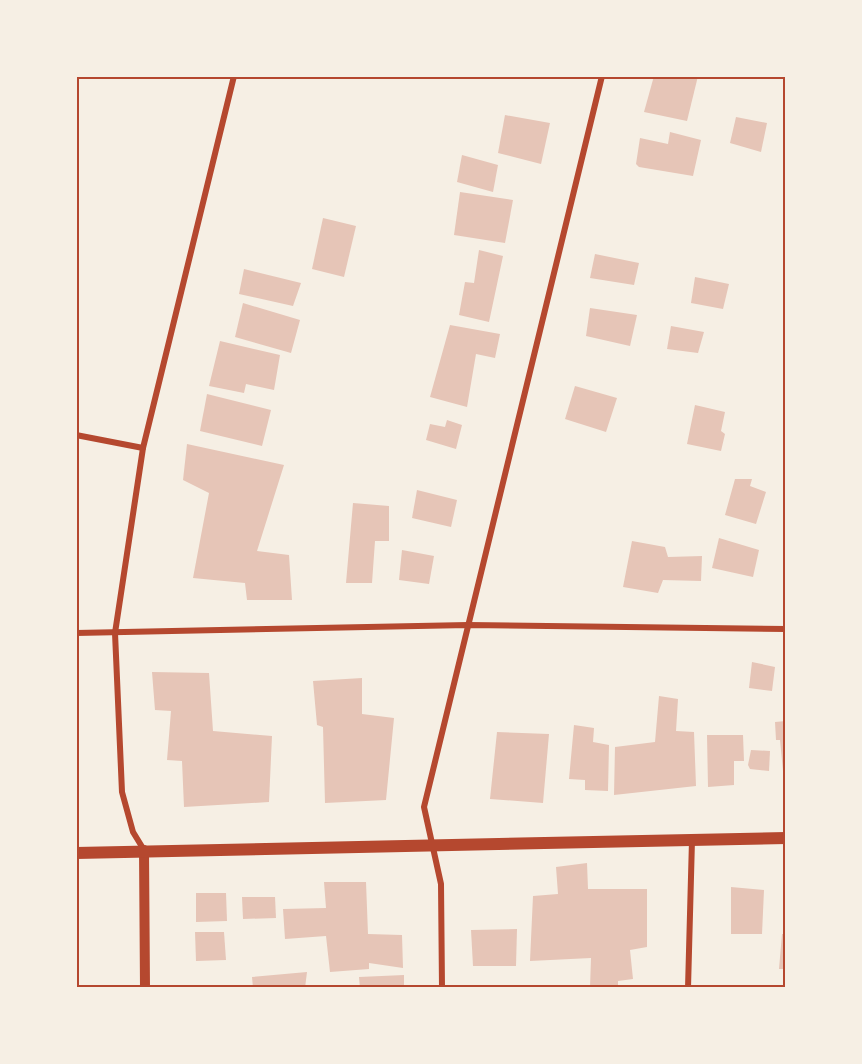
<svg xmlns="http://www.w3.org/2000/svg" width="862" height="1064" font-family="'Public Sans',sans-serif">
	<style>
		.building { fill: #e6c5b7 }
		.lines { fill: none; stroke-linecap: round; stroke-linejoin: round }
		.minor { stroke: #b5482f; stroke-width: 6 }
		.tertiary { stroke: #b5482f; stroke-width: 10 }
		.secondary { stroke: #b5482f; stroke-width: 12 }
		.neatline { fill: none; stroke: #b5482f; stroke-width: 2 }
	</style>
	<rect width="100%" height="100%" fill="#f6efe4"/>
	<!-- building -->
	<g class="building">
		<path d="M 654,76 L 698,76 L 687,121 L 644,112 Z"/>
		<path d="M 505,115 L 550,123 L 541,164 L 498,153 Z"/>
		<path d="M 736,117 L 767,123 L 761,152 L 730,143 Z"/>
		<path d="M 670,132 L 701,140 L 693,176 L 639,167 L 636,164 L 640,138 L 668,144 Z"/>
		<path d="M 462,155 L 498,165 L 493,192 L 457,182 Z"/>
		<path d="M 460,192 L 513,200 L 505,243 L 454,235 Z"/>
		<path d="M 323,218 L 356,226 L 344,277 L 312,269 Z"/>
		<path d="M 479,250 L 503,256 L 489,322 L 459,315 L 465,282 L 474,283 Z"/>
		<path d="M 595,254 L 639,263 L 634,285 L 590,278 Z"/>
		<path d="M 244,269 L 301,283 L 293,306 L 239,294 Z"/>
		<path d="M 695,277 L 729,284 L 723,309 L 691,303 Z"/>
		<path d="M 243,303 L 300,320 L 291,353 L 235,337 Z"/>
		<path d="M 590,308 L 637,315 L 630,346 L 586,336 Z"/>
		<path d="M 450,325 L 500,334 L 495,358 L 476,354 L 467,407 L 430,397 Z"/>
		<path d="M 671,326 L 704,332 L 698,353 L 667,349 Z"/>
		<path d="M 220,341 L 280,355 L 274,390 L 246,384 L 244,393 L 209,386 Z"/>
		<path d="M 575,386 L 617,398 L 606,432 L 565,419 Z"/>
		<path d="M 207,394 L 271,410 L 262,446 L 200,431 Z"/>
		<path d="M 695,405 L 725,412 L 721,431 L 725,434 L 721,451 L 687,444 Z"/>
		<path d="M 447,420 L 462,425 L 456,449 L 426,440 L 430,424 L 445,427 Z"/>
		<path d="M 187,444 L 284,465 L 257,551 L 289,555 L 292,600 L 247,600 L 245,583 L 193,578 L 209,493 L 183,480 Z"/>
		<path d="M 735,479 L 752,479 L 750,486 L 766,492 L 756,524 L 725,515 Z"/>
		<path d="M 417,490 L 457,500 L 451,527 L 412,518 Z"/>
		<path d="M 353,503 L 389,506 L 389,541 L 375,541 L 372,583 L 346,583 Z"/>
		<path d="M 719,538 L 759,550 L 753,577 L 712,568 Z"/>
		<path d="M 632,541 L 665,547 L 668,557 L 702,556 L 701,581 L 663,580 L 658,593 L 623,587 Z"/>
		<path d="M 402,550 L 434,556 L 429,584 L 399,580 Z"/>
		<path d="M 752,662 L 775,667 L 772,691 L 749,688 Z"/>
		<path d="M 152,672 L 209,673 L 213,731 L 272,736 L 269,802 L 184,807 L 182,761 L 167,760 L 171,711 L 155,710 Z"/>
		<path d="M 362,678 L 362,714 L 394,718 L 386,800 L 325,803 L 323,727 L 317,725 L 313,681 Z"/>
		<path d="M 659,696 L 678,699 L 676,731 L 694,732 L 696,786 L 614,795 L 615,747 L 655,742 Z"/>
		<path d="M 786,721 L 786,771 L 783,771 L 780,740 L 776,740 L 775,722 Z"/>
		<path d="M 574,725 L 594,728 L 593,742 L 609,745 L 608,791 L 585,790 L 585,780 L 569,779 Z"/>
		<path d="M 497,732 L 549,734 L 543,803 L 490,799 Z"/>
		<path d="M 707,735 L 743,735 L 744,761 L 734,761 L 734,785 L 708,787 Z"/>
		<path d="M 751,750 L 770,751 L 769,771 L 750,769 L 748,765 Z"/>
		<path d="M 587,863 L 588,889 L 647,889 L 647,947 L 630,950 L 633,979 L 618,981 L 618,988 L 590,988 L 591,958 L 530,961 L 533,896 L 558,894 L 556,867 Z"/>
		<path d="M 324,882 L 366,882 L 368,934 L 402,935 L 403,968 L 369,963 L 369,969 L 330,972 L 326,936 L 285,939 L 283,909 L 326,908 Z"/>
		<path d="M 731,887 L 764,890 L 762,934 L 731,934 Z"/>
		<path d="M 196,893 L 226,893 L 227,921 L 196,922 Z"/>
		<path d="M 242,897 L 275,897 L 276,918 L 243,919 Z"/>
		<path d="M 517,929 L 516,966 L 473,966 L 471,930 Z"/>
		<path d="M 195,932 L 224,932 L 226,960 L 196,961 Z"/>
		<path d="M 782,934 L 786,934 L 786,969 L 779,969 Z"/>
		<path d="M 307,972 L 305,988 L 253,988 L 252,977 Z"/>
		<path d="M 404,975 L 404,988 L 360,988 L 359,977 Z"/>
		<path d="M 484,985 L 507,986 L 506,988 L 484,988 Z"/>
	</g>
	<g class="lines">
		<!-- minor -->
		<g class="minor">
			<path d="M 76,435 L 143,448"/>
			<path d="M 76,633 L 468,625 L 786,629"/>
			<path d="M 144,850 L 133,832 L 122,792 L 115,633 L 143,448 L 234,76"/>
			<path d="M 442,988 L 441,884 L 424,807 L 602,76"/>
			<path d="M 688,988 L 692,840"/>
		</g>
		<!-- tertiary -->
		<path class="tertiary" d="M 144,850 L 145,988"/>
		<!-- secondary -->
		<path class="secondary" d="M 76,853 L 786,838"/>
	</g>
	<!-- border -->
	<rect width="862" height="1064" fill="none" stroke="#f6efe4" stroke-width="156"/>
	<rect x="78" y="78" width="706" height="908" class="neatline"/>
</svg>
